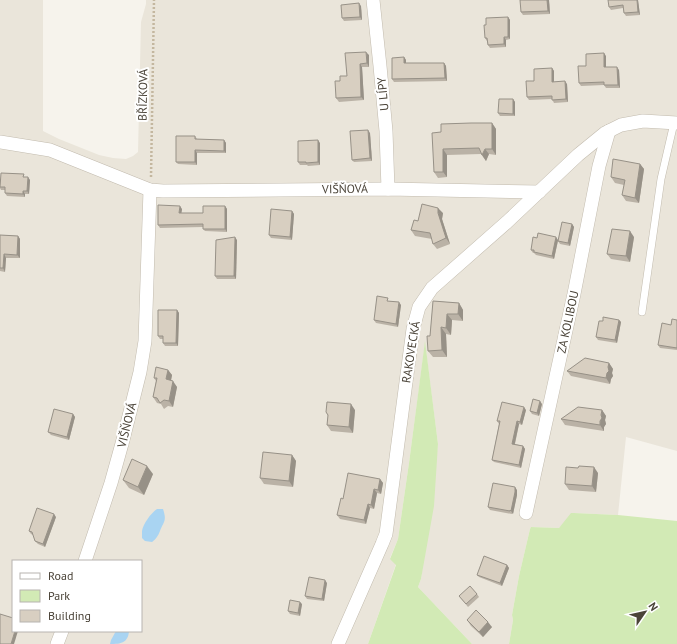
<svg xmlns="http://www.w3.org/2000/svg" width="677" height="644" font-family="'PT Sans',sans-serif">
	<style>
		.residential { fill: #eae5da; fill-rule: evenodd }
		.green { fill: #d2eab5 }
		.water { fill: #a9d4f2 }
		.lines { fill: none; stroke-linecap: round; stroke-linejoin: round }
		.service-casing { stroke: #c2bbae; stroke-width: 8 }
		.minor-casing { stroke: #c2bbae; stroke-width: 14 }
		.path { stroke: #c4b79f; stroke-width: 2.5; stroke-dasharray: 2 2; stroke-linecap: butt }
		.service { stroke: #fff; stroke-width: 7 }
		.minor { stroke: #fff; stroke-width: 13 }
		.wall { fill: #bab2a6 }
		.shaded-wall { fill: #979187 }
		.building { fill: #d8cfc1; stroke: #979187 }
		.labels { text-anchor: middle; stroke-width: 4; stroke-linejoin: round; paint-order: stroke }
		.street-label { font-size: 12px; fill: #4b4439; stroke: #fff }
	</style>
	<rect width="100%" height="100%" fill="#f6f3ec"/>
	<!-- residential -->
	<path class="residential" d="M 0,0 L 43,0 L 43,131 L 59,139 L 99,155 L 113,158 L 126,159 L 133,156 L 138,152 L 141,22 L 146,4 L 146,0 L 677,0 L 677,451 L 626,437 L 618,515 L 574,513 L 559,528 L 531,527 L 530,529 L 519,576 L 512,615 L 513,620 L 509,644 L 472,644 L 418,587 L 421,579 L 438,444 L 425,343 L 409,463 L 398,539 L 390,558 L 396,564 L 368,644 L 0,644 ZM 13,561 L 141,561 L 141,631 L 13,631 Z"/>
	<!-- green -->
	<g class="green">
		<path d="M 425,341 L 438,444 L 434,506 L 421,579 L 418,587 L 472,644 L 368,644 L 396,565 L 390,559 L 398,539 L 409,463 Z"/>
		<path d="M 571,513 L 574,513 L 618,515 L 677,521 L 677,644 L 509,644 L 513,620 L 512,615 L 519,576 L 530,529 L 531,527 L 559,528 Z"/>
	</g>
	<!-- water -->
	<g class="water">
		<path d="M 157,509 L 163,509 C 167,521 164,521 160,531 C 158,536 156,539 152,542 L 145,541 L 142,538 C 142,536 142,533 142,531 C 143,524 151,513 157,509 Z"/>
		<path d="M 116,631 L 129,631 C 128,643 121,644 110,644 L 111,640 Z"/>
	</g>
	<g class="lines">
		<!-- service casing -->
		<g class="service-casing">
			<path id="service" d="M 642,312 L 661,179 L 674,123"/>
		</g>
		<!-- minor casing -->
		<g class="minor-casing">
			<g id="minor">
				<path d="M 373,0 L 380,66 L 386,131 L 388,189"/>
				<path d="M 0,142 L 50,150 L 150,190 L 163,191 L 388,189 L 539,192"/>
				<path d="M 526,513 L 574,294 L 599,166 L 609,131"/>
				<path d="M 85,561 L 111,483 L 123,440 L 140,372 L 145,341 L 150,190"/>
				<path d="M 57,644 L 62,631"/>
				<path d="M 338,644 L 382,544 L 386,534 L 413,329 L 419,307 L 432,288 L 507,222 L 578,155 L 605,133 L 621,125 L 643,121 L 677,123"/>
			</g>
		</g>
		<!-- path -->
		<path class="path" d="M 151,177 L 154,0"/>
		<!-- service -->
		<use href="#service" class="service"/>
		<!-- minor -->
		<use href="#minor" class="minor"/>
	</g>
	<!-- wall -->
	<g class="wall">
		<path d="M 549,0 L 550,14 L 523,15 L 521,12 Z"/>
		<path d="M 638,0 L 640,15 L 626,16 L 624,13 L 623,8 L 611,10 L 609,7 Z"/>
		<path d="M 361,6 L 362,20 L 344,21 L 342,18 Z"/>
		<path d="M 508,17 L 510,20 L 510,39 L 506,40 L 506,47 L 490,48 L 488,45 L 487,41 L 485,38 L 486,25 Z"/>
		<path d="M 369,55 L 369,67 L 362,67 L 364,100 L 339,102 L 336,98 L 340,81 L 347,76 Z"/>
		<path d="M 606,56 L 606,67 L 619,70 L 620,88 L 606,88 L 604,85 L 581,86 L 579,83 L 586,66 Z"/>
		<path d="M 404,57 L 406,60 L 406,63 L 444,63 L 446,66 L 447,81 L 394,82 L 392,79 Z"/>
		<path d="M 552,68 L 554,71 L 554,82 L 567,84 L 568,102 L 554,103 L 552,99 L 529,100 L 527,97 L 534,81 Z"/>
		<path d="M 513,99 L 515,102 L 515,116 L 500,116 L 498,113 Z"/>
		<path d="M 492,123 L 496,129 L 496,155 L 489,154 L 486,161 L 481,154 L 447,155 L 447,177 L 438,178 L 434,172 L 441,132 Z"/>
		<path d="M 370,133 L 372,161 L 354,162 L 352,160 Z"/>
		<path d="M 195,136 L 197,139 L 224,140 L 226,143 L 226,153 L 197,153 L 197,165 L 178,164 L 176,162 Z"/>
		<path d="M 320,143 L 320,165 L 308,166 L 307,165 L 300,165 L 298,162 Z"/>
		<path d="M 640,164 L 644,169 L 639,203 L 626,201 L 622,195 L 624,185 L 615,183 L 611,177 Z"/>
		<path d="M 26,177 L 30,180 L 29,194 L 25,194 L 25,197 L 7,196 L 5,193 L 5,190 L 1,190 L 0,188 L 0,179 Z"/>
		<path d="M 225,206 L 227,209 L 227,232 L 205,231 L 203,229 L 203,227 L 160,228 L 158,225 L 182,209 L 181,213 L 203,213 Z"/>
		<path d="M 292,211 L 294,214 L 292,240 L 271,238 L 269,235 Z"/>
		<path d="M 443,213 L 442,219 L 450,244 L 437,249 L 433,244 L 432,239 L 415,236 L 411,230 L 418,221 Z"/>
		<path d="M 572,224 L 574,227 L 570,246 L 560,244 L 558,241 L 554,259 L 536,255 L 534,253 L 533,253 L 531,250 L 537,238 L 558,240 Z"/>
		<path d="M 0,235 L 18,236 L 20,239 L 20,258 L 6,258 L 5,272 L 0,271 Z"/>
		<path d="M 634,237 L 630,262 L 611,259 L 607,254 Z"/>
		<path d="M 237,240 L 236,279 L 217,279 L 215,276 Z"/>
		<path d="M 390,301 L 401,305 L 398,327 L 376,323 L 374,320 Z"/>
		<path d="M 433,301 L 459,303 L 463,310 L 463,321 L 452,320 L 451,335 L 446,334 L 447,357 L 433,357 L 428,351 L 430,336 Z"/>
		<path d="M 177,310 L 179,313 L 178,346 L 165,346 L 163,343 L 163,339 L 160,339 L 158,336 Z"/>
		<path d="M 619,320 L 621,322 L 617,343 L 598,340 L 596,337 L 603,321 Z"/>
		<path d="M 677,320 L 677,350 L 660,348 L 658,345 Z"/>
		<path d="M 609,363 L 613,369 L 612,373 L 613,376 L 611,379 L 610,384 L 571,376 L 567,371 Z"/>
		<path d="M 168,370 L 172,375 L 171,381 L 177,387 L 173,407 L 168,406 L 164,409 L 161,404 L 157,403 L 153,397 L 156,381 L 154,378 Z"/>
		<path d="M 542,404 L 539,416 L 532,414 L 530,411 Z"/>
		<path d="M 355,410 L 353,433 L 331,431 L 327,425 L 328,416 L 326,412 Z"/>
		<path d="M 526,410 L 522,425 L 519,424 L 515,444 L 523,446 L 525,449 L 521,468 L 494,462 L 492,460 L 499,424 L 497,421 Z"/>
		<path d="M 602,410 L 606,416 L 605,420 L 606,424 L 604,427 L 604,431 L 565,425 L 561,419 Z"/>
		<path d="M 73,414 L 75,417 L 69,440 L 51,435 L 48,432 Z"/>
		<path d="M 292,455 L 296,461 L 293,487 L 264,484 L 260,478 Z"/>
		<path d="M 578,468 L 598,473 L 596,492 L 569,490 L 565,484 Z"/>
		<path d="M 153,474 L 144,495 L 129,488 L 123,480 Z"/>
		<path d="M 380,479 L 383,483 L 381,494 L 377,493 L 374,509 L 370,508 L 366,524 L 340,519 L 337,515 L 343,499 Z"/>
		<path d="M 517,490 L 517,495 L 513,514 L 512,513 L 512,514 L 490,510 L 488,507 Z"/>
		<path d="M 56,517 L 45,547 L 38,544 L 35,541 L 33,535 L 31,534 L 29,531 Z"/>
		<path d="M 507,565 L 509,568 L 502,586 L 479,577 L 477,575 Z"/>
		<path d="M 327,583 L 324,601 L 307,599 L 305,596 Z"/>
		<path d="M 477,594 L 479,597 L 468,607 L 459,596 Z"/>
		<path d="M 302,604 L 300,616 L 290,614 L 288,611 Z"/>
		<path d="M 467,620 L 492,627 L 483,637 L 471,626 Z"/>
	</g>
	<!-- shaded-wall -->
	<g class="shaded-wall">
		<path d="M 547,0 L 549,0 L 550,14 L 548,11 Z"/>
		<path d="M 637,0 L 638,0 L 640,15 L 638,12 Z"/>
		<path d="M 359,3 L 361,6 L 362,20 L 360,17 Z"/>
		<path d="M 508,17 L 510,20 L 510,39 L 508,37 Z"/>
		<path d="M 504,37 L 506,40 L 506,47 L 504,44 Z"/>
		<path d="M 366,52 L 369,55 L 369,67 L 367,63 Z"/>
		<path d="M 604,53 L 606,56 L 606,70 L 604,67 Z"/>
		<path d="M 404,57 L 406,60 L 406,66 L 404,63 Z"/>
		<path d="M 444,63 L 446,66 L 447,81 L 445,78 Z"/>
		<path d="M 360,64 L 362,67 L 364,100 L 361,97 Z"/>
		<path d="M 617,67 L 619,70 L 620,88 L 618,85 Z"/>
		<path d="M 552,68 L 554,71 L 554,85 L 552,82 Z"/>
		<path d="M 565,81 L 567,84 L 568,102 L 566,99 Z"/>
		<path d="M 513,99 L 515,102 L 515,116 L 513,114 Z"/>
		<path d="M 492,123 L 496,129 L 496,155 L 492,149 Z"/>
		<path d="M 368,130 L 370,133 L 372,161 L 370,158 Z"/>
		<path d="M 224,140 L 226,143 L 226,153 L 224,151 Z"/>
		<path d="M 318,140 L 320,143 L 320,165 L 318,162 Z"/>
		<path d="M 443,149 L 447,155 L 447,177 L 443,172 Z"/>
		<path d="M 485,149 L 489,154 L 486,161 L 482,155 Z"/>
		<path d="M 195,150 L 197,153 L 197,165 L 195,162 Z"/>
		<path d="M 640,164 L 644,169 L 639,203 L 635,198 Z"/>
		<path d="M 28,177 L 30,180 L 29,194 L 27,191 Z"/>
		<path d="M 23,191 L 25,194 L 25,197 L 23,194 Z"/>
		<path d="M 180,206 L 182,209 L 181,216 L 179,213 Z"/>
		<path d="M 225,206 L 227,209 L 227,232 L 225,229 Z"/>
		<path d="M 438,208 L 443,213 L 442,219 L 450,244 L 446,238 L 438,213 Z"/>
		<path d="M 292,211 L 294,214 L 292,240 L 290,237 Z"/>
		<path d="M 572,224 L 574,227 L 570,246 L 568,243 Z"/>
		<path d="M 630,231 L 634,237 L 630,262 L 626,256 Z"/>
		<path d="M 18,236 L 20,239 L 20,258 L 17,255 Z"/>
		<path d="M 235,237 L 237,240 L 236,279 L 234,276 Z"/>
		<path d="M 556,237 L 558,240 L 554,259 L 552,256 Z"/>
		<path d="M 4,254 L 6,258 L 5,272 L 3,268 Z"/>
		<path d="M 399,302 L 401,305 L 398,327 L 396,324 Z"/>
		<path d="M 459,303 L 463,310 L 463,321 L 458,314 Z"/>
		<path d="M 177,310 L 179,313 L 178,346 L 176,343 Z"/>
		<path d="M 447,314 L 452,320 L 451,335 L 446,328 Z"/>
		<path d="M 619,320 L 621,322 L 617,343 L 615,340 Z"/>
		<path d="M 441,327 L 446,334 L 447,357 L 442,350 Z"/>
		<path d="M 609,363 L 613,369 L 612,373 L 613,376 L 611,379 L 610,384 L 606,378 Z"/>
		<path d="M 168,370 L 172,375 L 170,385 L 166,379 Z"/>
		<path d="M 173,381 L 177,387 L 173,407 L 169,401 Z"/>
		<path d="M 540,401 L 542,404 L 539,416 L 537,413 Z"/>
		<path d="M 351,404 L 355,410 L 353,433 L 349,427 Z"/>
		<path d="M 524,407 L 526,410 L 522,425 L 520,422 Z"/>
		<path d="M 602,410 L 606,416 L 605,420 L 606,424 L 604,427 L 604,431 L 600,425 Z"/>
		<path d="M 73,414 L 75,417 L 69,440 L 67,437 Z"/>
		<path d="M 517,421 L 519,424 L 514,447 L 512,444 Z"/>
		<path d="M 523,446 L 525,449 L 521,468 L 519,465 Z"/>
		<path d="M 292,455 L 296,461 L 293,487 L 289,481 Z"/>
		<path d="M 147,466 L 153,474 L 144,495 L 138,487 Z"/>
		<path d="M 594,467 L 598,473 L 596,492 L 592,486 Z"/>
		<path d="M 380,479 L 383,483 L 381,494 L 378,490 Z"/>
		<path d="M 515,487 L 517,490 L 517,495 L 513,514 L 511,511 Z"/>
		<path d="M 374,489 L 377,493 L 374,509 L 371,505 Z"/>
		<path d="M 368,504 L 370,508 L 366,524 L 364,520 Z"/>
		<path d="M 54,514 L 56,517 L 45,547 L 43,544 Z"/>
		<path d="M 507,565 L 509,568 L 502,586 L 500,583 Z"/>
		<path d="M 325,580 L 327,583 L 324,601 L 322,599 Z"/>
		<path d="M 300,602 L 302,604 L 300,616 L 298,613 Z"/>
		<path d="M 488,622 L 492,627 L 483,637 L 479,632 Z"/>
		<path d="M 15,631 L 18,631 L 14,644 L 11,644 Z"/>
	</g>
	<!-- building -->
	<g class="building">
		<path d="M 520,0 L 547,0 L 548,11 L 521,12 Z"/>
		<path d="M 608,0 L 637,0 L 638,12 L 624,13 L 623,5 L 609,7 Z"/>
		<path d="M 359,3 L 360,17 L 342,18 L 341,5 Z"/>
		<path d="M 508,17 L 508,37 L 504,37 L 504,44 L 488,45 L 487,38 L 485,38 L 484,25 L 486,25 L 486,18 Z"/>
		<path d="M 366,52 L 367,63 L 360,64 L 361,97 L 336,98 L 335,81 L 340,81 L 340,76 L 347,76 L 345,53 Z"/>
		<path d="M 604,53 L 604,67 L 617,67 L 618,85 L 604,85 L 604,82 L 579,83 L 578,66 L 586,66 L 586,54 Z"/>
		<path d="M 404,57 L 404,63 L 444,63 L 445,78 L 392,79 L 392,58 Z"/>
		<path d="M 552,68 L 552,82 L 565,81 L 566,99 L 552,100 L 552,96 L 527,97 L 526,81 L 534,81 L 534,69 Z"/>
		<path d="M 499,99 L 513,99 L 513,114 L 498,113 Z"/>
		<path d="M 471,123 L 492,123 L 492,149 L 485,149 L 482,155 L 479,148 L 443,149 L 443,172 L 434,172 L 432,133 L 441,132 L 441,124 Z"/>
		<path d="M 368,130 L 370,158 L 352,160 L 350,131 Z"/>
		<path d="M 176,136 L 195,136 L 195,139 L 224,140 L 224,151 L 195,150 L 195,162 L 176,162 Z"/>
		<path d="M 318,140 L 318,162 L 306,163 L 306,162 L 298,162 L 298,141 Z"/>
		<path d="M 613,159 L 640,164 L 635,198 L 622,195 L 625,180 L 611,177 Z"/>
		<path d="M 1,173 L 24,174 L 23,177 L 28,177 L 27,191 L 23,191 L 23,194 L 5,193 L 5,187 L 0,187 Z"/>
		<path d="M 422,204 L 438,208 L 438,213 L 446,238 L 433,244 L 430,233 L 411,230 L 414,220 L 418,221 Z"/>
		<path d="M 158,205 L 180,206 L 179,213 L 203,213 L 203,206 L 225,206 L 225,229 L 203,229 L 203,224 L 158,225 Z"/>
		<path d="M 271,209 L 292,211 L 290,237 L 269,235 Z"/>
		<path d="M 562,222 L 572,224 L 568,243 L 558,241 Z"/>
		<path d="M 612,229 L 630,231 L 626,256 L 607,254 Z"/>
		<path d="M 538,233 L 556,237 L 552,256 L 534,252 L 534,250 L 531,250 L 533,237 L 537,238 Z"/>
		<path d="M 0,235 L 18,236 L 17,255 L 4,254 L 3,268 L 0,268 Z"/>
		<path d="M 235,237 L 234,276 L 215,276 L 216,240 Z"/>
		<path d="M 377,296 L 388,298 L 387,301 L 399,302 L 396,324 L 374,320 Z"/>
		<path d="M 433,301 L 459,303 L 458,314 L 447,314 L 446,328 L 441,327 L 442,350 L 428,351 L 427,336 L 430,336 Z"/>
		<path d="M 158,310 L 177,310 L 176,343 L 163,343 L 163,336 L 158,336 Z"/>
		<path d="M 603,317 L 619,320 L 615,340 L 596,337 L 599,321 L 603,321 Z"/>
		<path d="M 672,319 L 677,320 L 677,348 L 658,345 L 662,323 L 671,325 Z"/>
		<path d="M 585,358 L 609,363 L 608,367 L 609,371 L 607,373 L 606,378 L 567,371 Z"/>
		<path d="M 156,367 L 168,370 L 166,379 L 173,381 L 169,401 L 164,400 L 160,403 L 157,398 L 153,397 L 157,378 L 154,378 Z"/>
		<path d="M 533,399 L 540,401 L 537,413 L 530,411 Z"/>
		<path d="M 327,402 L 351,404 L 349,427 L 327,425 L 328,415 L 326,412 Z"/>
		<path d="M 502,402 L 524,407 L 520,422 L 517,421 L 512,444 L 523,446 L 519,465 L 492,460 L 500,421 L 497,421 Z"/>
		<path d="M 578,407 L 602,410 L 601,415 L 602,418 L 600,421 L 600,425 L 561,419 Z"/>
		<path d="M 54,409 L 73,414 L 67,437 L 48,432 Z"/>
		<path d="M 263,452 L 292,455 L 289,481 L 260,478 Z"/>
		<path d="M 132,459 L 147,466 L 138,487 L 123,480 Z"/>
		<path d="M 579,466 L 594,467 L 592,486 L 565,484 L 566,467 L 578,468 Z"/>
		<path d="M 348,473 L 380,479 L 378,490 L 374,489 L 371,505 L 368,504 L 364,520 L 337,515 L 341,498 L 343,499 Z"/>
		<path d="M 493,483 L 515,487 L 515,492 L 511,511 L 510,510 L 510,511 L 488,507 Z"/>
		<path d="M 37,508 L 54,514 L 43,544 L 35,541 L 32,532 L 29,531 Z"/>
		<path d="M 484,556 L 507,565 L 500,583 L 477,575 Z"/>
		<path d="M 309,577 L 325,580 L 322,599 L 305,596 Z"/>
		<path d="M 470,586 L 477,594 L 466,604 L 459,596 Z"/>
		<path d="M 290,600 L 300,602 L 298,613 L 288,611 Z"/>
		<path d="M 476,610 L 488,622 L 479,632 L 467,620 Z"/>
		<path d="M 0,614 L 13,618 L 13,631 L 15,631 L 11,644 L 0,644 Z"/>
	</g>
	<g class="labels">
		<!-- street labels -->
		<g class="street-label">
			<text transform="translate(383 94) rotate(-95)" y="4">U LÍPY</text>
			<text transform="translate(143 95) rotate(-89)" y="4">BŘÍZKOVÁ</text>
			<text transform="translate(345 189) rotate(-1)" y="4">VIŠŇOVÁ</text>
			<text transform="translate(568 322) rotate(-78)" y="4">ZA KOLIBOU</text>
			<text transform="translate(411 352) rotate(-81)" y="4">RAKOVECKÁ</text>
			<text transform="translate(127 425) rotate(-76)" y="4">VIŠŇOVÁ</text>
		</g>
	</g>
	<!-- legend -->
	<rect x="12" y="560" width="130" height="72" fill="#ffffff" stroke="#b7b4b0"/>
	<rect x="20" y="573" width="20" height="6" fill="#ffffff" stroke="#b7b4b0"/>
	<text x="48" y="580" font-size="12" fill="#4b4439">Road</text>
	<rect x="20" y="590" width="20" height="12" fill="#d2eab5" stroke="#b7b4b0"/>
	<text x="48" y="600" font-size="12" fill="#4b4439">Park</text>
	<rect x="20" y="610" width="20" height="12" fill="#d8cfc1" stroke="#b7b4b0"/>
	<text x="48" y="620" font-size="12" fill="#4b4439">Building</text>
	<!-- north arrow -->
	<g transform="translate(645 612) rotate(56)" stroke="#ffffff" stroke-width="3" paint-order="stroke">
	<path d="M0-3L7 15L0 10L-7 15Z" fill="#4b4439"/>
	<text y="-6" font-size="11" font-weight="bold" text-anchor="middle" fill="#4b4439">N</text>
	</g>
</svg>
